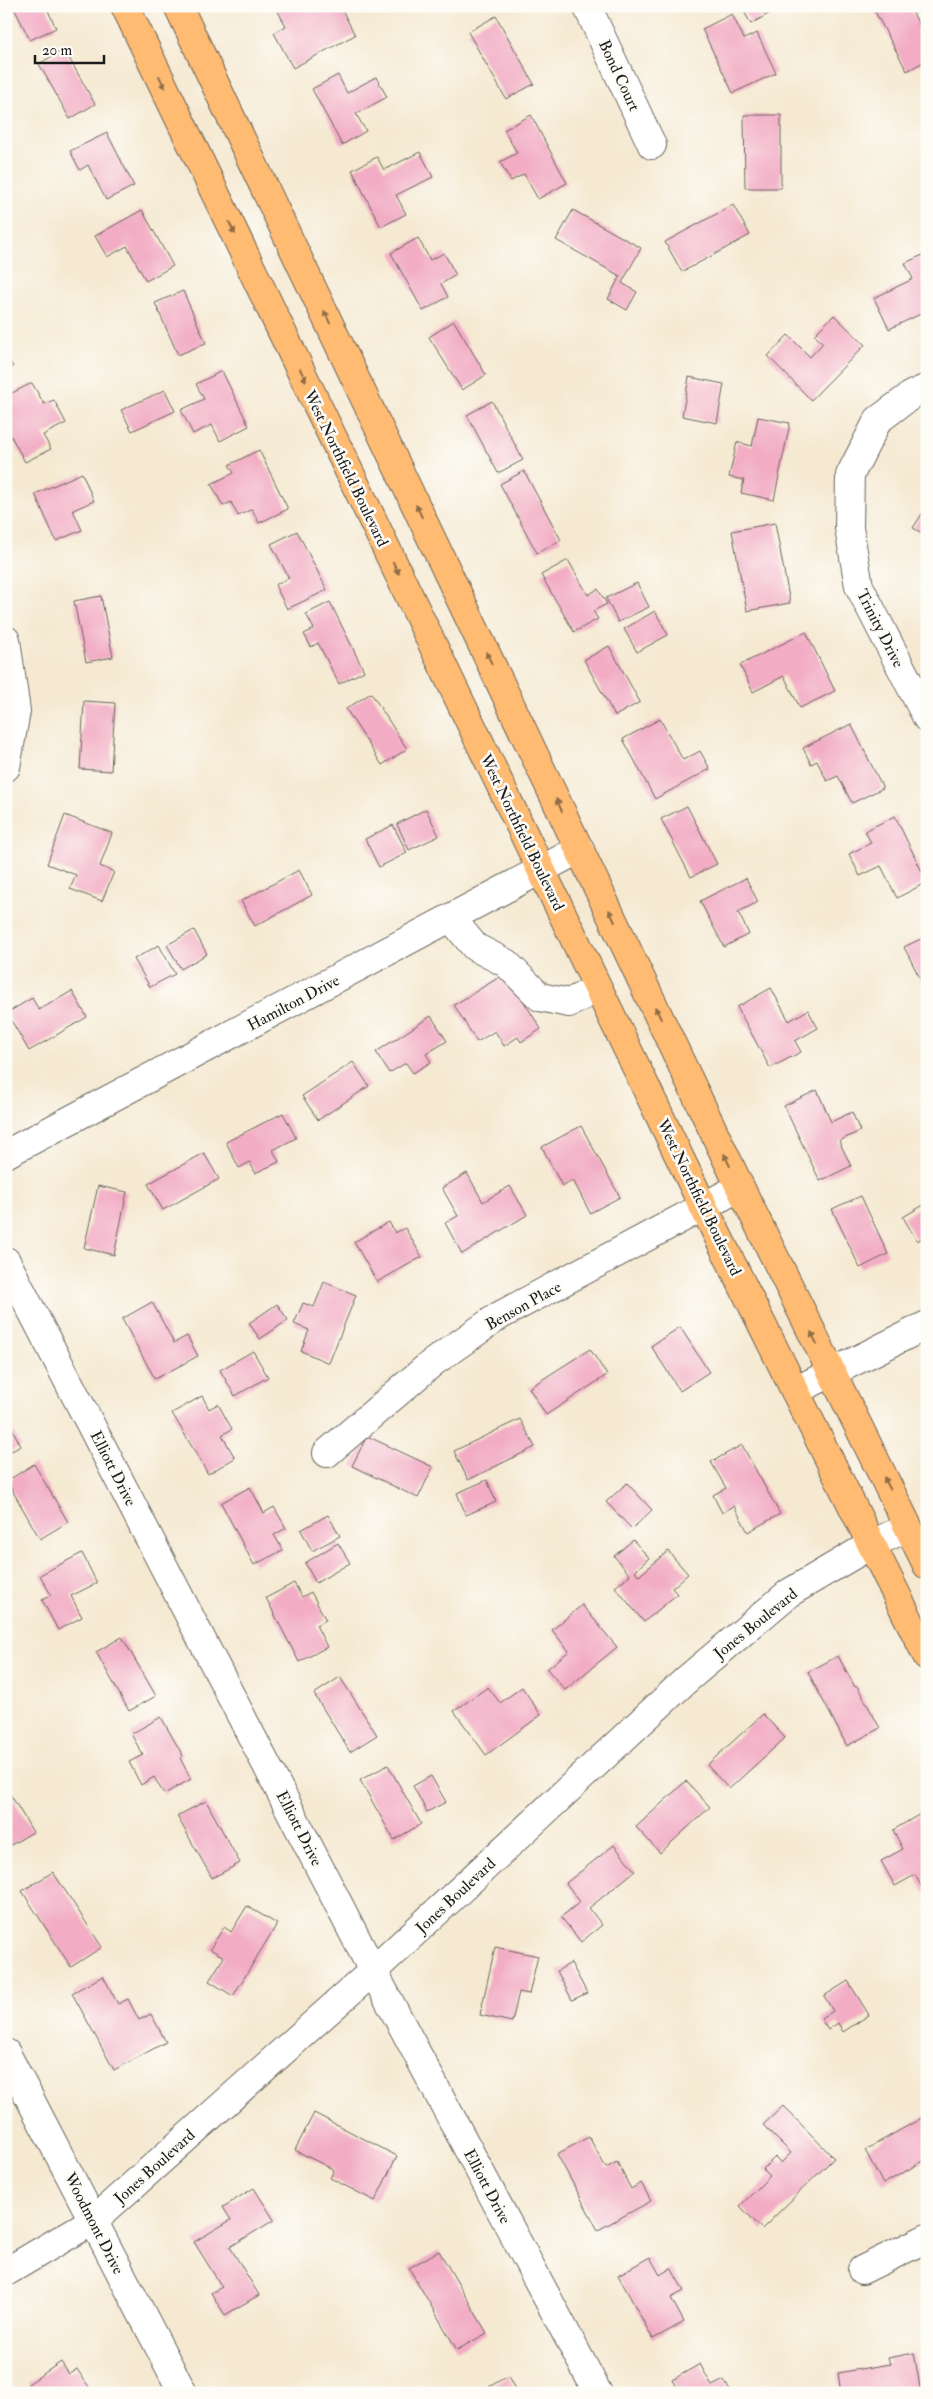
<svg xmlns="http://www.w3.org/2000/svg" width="933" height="2399" font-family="'IM FELL Double Pica',serif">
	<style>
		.building { fill: #f2adc5 }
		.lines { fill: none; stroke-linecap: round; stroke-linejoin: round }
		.minor-casing { stroke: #68645c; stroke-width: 30 }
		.major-casing { stroke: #68645c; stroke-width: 30 }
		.minor { stroke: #fff; stroke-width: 28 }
		.major { stroke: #ffbb71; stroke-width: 28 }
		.oneway { fill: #8e6c46 }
		.labels { text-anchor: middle; stroke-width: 5; stroke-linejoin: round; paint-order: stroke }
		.street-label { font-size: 16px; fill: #1c1c1c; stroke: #fdfcf7 }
	</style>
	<rect width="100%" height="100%" fill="#fdfcf7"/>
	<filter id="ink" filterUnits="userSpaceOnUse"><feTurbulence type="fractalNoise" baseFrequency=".02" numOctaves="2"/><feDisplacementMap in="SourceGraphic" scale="10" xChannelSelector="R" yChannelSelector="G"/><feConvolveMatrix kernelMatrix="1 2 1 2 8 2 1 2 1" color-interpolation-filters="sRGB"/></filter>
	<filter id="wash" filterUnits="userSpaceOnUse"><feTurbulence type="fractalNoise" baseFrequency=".0096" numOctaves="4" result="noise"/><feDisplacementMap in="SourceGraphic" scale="20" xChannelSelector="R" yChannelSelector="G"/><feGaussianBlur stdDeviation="1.12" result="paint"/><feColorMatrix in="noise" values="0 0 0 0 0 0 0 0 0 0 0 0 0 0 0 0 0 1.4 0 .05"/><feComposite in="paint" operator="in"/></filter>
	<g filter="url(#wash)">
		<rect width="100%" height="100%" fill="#f5e9d2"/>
		<g id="blocks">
			<!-- building -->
			<g class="building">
				<path d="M 13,6 L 46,6 L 56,28 L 30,40 Z"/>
				<path d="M 275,6 L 340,6 L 355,35 L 293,68 L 274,33 L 286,26 Z"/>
				<path d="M 741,6 L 782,6 L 751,24 Z"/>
				<path d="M 877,6 L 909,6 L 927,39 L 927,60 L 907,71 L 873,8 Z"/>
				<path d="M 732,14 L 744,39 L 757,33 L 776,73 L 733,93 L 702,29 Z"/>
				<path d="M 496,16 L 534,84 L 506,99 L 468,32 Z"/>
				<path d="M 64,49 L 95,104 L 70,119 L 39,64 Z"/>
				<path d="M 338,75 L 347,93 L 376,77 L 387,97 L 356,114 L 366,131 L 342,145 L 312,89 Z"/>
				<path d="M 531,115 L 567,183 L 538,199 L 524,174 L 511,181 L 500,162 L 517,153 L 504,130 Z"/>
				<path d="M 744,115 L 781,115 L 781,188 L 745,188 Z"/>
				<path d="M 107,133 L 134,186 L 106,200 L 88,165 L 80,170 L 70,151 Z"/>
				<path d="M 420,152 L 433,177 L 396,195 L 406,214 L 381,227 L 352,170 L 377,157 L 384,170 Z"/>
				<path d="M 733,205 L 750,235 L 682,272 L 665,242 Z"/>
				<path d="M 142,210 L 173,266 L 146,281 L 127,246 L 107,257 L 95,236 Z"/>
				<path d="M 573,210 L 641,248 L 622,283 L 637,292 L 627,310 L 608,299 L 620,276 L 556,240 Z"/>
				<path d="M 418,238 L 430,260 L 444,253 L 456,275 L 441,284 L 448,297 L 423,311 L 391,253 Z"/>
				<path d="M 925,254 L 927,311 L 889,329 L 874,298 L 913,279 L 905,263 Z"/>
				<path d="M 183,291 L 206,343 L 178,355 L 155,303 Z"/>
				<path d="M 834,315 L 865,345 L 811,400 L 768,356 L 788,335 L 810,357 L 823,343 L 814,335 Z"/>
				<path d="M 454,321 L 486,375 L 462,390 L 429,337 Z"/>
				<path d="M 6,355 L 13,367 L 6,371 Z"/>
				<path d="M 222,371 L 249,426 L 220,441 L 212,425 L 193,434 L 181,410 L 204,399 L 196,384 Z"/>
				<path d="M 689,377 L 724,384 L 717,423 L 682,416 Z"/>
				<path d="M 32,383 L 44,404 L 54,400 L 66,423 L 43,435 L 51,449 L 25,462 L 6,427 L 6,396 Z"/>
				<path d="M 165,390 L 175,411 L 132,431 L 121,410 Z"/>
				<path d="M 492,401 L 523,460 L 498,473 L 467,415 Z"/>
				<path d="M 758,417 L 790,423 L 774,500 L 741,493 L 744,480 L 729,477 L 737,442 L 752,446 Z"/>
				<path d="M 259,450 L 288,509 L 259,523 L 252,509 L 238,516 L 231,502 L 223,506 L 211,484 L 234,473 L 229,465 Z"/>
				<path d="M 524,471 L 561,540 L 537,553 L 500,484 Z"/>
				<path d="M 82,473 L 94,501 L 73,510 L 82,530 L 56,541 L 35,494 Z"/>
				<path d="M 927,506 L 927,536 L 913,528 Z"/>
				<path d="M 775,523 L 790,603 L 747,611 L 732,531 Z"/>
				<path d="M 297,531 L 327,590 L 287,609 L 275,585 L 289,578 L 271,544 Z"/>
				<path d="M 568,560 L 588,595 L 598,589 L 607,604 L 593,611 L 598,619 L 574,632 L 541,575 Z"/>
				<path d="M 637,583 L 649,607 L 618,622 L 606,598 Z"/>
				<path d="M 101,596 L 113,657 L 86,662 L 74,601 Z"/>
				<path d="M 330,602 L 364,671 L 339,684 L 318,643 L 311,647 L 304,634 L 314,629 L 306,614 Z"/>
				<path d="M 655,611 L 668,635 L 637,652 L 624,629 Z"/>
				<path d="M 806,632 L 835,691 L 800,708 L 784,676 L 753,692 L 740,665 Z"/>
				<path d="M 609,646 L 640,702 L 615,716 L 584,660 Z"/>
				<path d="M 371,693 L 407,749 L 382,765 L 346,709 Z"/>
				<path d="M 84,701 L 115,703 L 111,771 L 80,769 Z"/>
				<path d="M 660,719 L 683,760 L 700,751 L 710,769 L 655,799 L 623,739 Z"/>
				<path d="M 851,724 L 883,788 L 852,803 L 838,776 L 827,781 L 817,761 L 811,764 L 803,748 Z"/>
				<path d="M 687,806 L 717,864 L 691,877 L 661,819 Z"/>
				<path d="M 426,809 L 439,836 L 409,850 L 397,824 Z"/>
				<path d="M 65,815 L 112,833 L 100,866 L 114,872 L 102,901 L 70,889 L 76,875 L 47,864 Z"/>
				<path d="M 895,816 L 927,882 L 897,898 L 881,866 L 860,876 L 849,854 L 871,843 L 865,831 Z"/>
				<path d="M 393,825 L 407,853 L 379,867 L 365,839 Z"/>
				<path d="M 299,870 L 312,895 L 255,926 L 241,901 Z"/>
				<path d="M 746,878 L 758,902 L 738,912 L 749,934 L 724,947 L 700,901 Z"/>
				<path d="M 194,930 L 207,954 L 181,969 L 167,945 Z"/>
				<path d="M 927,936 L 927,992 L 904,947 Z"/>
				<path d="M 159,945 L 175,974 L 150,987 L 134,959 Z"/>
				<path d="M 506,973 L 541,1029 L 521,1042 L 518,1037 L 504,1046 L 495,1031 L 477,1042 L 454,1005 Z"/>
				<path d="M 771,988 L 789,1021 L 808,1010 L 818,1028 L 795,1041 L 801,1052 L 770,1068 L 737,1007 Z"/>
				<path d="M 72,991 L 87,1017 L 29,1051 L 7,1013 L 32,998 L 39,1010 Z"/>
				<path d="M 431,1016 L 447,1041 L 426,1054 L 431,1062 L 413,1073 L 406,1063 L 389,1073 L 376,1052 Z"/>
				<path d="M 353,1062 L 369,1086 L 318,1120 L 302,1096 Z"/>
				<path d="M 817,1090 L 831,1122 L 852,1112 L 860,1131 L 839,1141 L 851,1166 L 820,1181 L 784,1106 Z"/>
				<path d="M 283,1113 L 296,1138 L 273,1150 L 279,1162 L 255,1173 L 250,1162 L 239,1168 L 226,1142 Z"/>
				<path d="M 581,1126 L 620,1197 L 590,1213 L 573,1180 L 562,1186 L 542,1147 Z"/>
				<path d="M 204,1153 L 219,1179 L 163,1210 L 148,1184 Z"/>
				<path d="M 467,1173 L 483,1202 L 510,1186 L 527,1215 L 462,1254 L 445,1223 L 458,1216 L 442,1188 Z"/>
				<path d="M 98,1186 L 127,1192 L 114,1255 L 84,1248 Z"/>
				<path d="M 861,1196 L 888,1254 L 860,1268 L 832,1209 Z"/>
				<path d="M 927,1203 L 927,1235 L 917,1241 L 903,1217 Z"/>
				<path d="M 389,1222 L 395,1233 L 405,1228 L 422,1257 L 377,1282 L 354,1242 Z"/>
				<path d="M 324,1282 L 356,1295 L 329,1363 L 301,1351 L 309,1330 L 294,1324 L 303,1303 L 314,1307 Z"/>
				<path d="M 152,1302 L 174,1343 L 187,1336 L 198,1356 L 155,1379 L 122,1319 Z"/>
				<path d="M 277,1304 L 288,1320 L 260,1339 L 249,1323 Z"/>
				<path d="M 680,1327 L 709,1372 L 680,1391 L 651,1346 Z"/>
				<path d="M 590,1349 L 607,1375 L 546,1415 L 529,1388 Z"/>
				<path d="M 253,1351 L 268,1377 L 235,1396 L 220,1370 Z"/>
				<path d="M 202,1396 L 209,1409 L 218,1404 L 232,1429 L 222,1435 L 235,1458 L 208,1474 L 172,1413 Z"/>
				<path d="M 6,1417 L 21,1446 L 6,1454 Z"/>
				<path d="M 520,1419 L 535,1447 L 468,1480 L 454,1451 Z"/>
				<path d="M 367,1436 L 433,1467 L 418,1498 L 352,1466 Z"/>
				<path d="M 742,1445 L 780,1514 L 748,1532 L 734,1506 L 722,1513 L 713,1495 L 726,1488 L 711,1462 Z"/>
				<path d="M 34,1464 L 68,1522 L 40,1539 L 7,1481 Z"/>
				<path d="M 487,1480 L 496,1502 L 466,1515 L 457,1493 Z"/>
				<path d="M 627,1483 L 652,1510 L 632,1529 L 606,1502 Z"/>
				<path d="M 250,1487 L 264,1513 L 274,1507 L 286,1528 L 274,1535 L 283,1550 L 254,1565 L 221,1503 Z"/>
				<path d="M 328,1515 L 340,1536 L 312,1551 L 301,1530 Z"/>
				<path d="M 633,1540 L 649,1558 L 635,1571 L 639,1576 L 668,1551 L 688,1574 L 672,1588 L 677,1594 L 644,1622 L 615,1587 L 630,1575 L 614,1556 Z"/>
				<path d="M 338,1543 L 350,1563 L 316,1583 L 305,1563 Z"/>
				<path d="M 82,1553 L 97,1583 L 71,1596 L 82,1617 L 58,1630 L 42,1600 L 51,1595 L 40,1575 Z"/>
				<path d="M 294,1583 L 302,1597 L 311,1592 L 326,1620 L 316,1625 L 327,1647 L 299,1662 L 266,1598 Z"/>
				<path d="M 582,1605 L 617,1647 L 565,1690 L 547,1669 L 569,1651 L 552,1630 Z"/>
				<path d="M 122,1637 L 156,1696 L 129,1711 L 96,1652 Z"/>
				<path d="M 838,1656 L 855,1687 L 857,1686 L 880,1728 L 847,1746 L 808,1672 Z"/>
				<path d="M 340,1677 L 377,1735 L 350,1752 L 314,1694 Z"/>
				<path d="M 488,1687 L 500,1703 L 522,1687 L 541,1715 L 486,1755 L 454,1711 Z"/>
				<path d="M 763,1714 L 785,1738 L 729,1789 L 707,1765 Z"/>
				<path d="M 161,1717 L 183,1756 L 180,1758 L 191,1779 L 164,1794 L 154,1777 L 141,1785 L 129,1762 L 143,1755 L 131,1734 Z"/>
				<path d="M 388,1765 L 421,1824 L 394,1840 L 360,1780 Z"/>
				<path d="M 431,1776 L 446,1802 L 427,1812 L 413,1786 Z"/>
				<path d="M 686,1781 L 710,1807 L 660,1853 L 636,1827 Z"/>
				<path d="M 6,1787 L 33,1832 L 6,1848 Z"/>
				<path d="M 206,1801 L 240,1863 L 212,1878 L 177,1816 Z"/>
				<path d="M 922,1813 L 927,1822 L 927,1896 L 915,1875 L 895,1886 L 881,1861 L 903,1849 L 893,1830 Z"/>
				<path d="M 614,1845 L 635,1871 L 589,1908 L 602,1925 L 581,1942 L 561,1917 L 580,1902 L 566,1883 Z"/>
				<path d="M 53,1872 L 102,1947 L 71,1967 L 22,1891 Z"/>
				<path d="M 247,1906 L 277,1924 L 233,1996 L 209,1981 L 224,1957 L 210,1949 L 224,1927 L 231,1932 Z"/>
				<path d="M 495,1947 L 538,1956 L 529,1994 L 519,1992 L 512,2022 L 480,2015 Z"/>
				<path d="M 571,1963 L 587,1993 L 572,2000 L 557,1971 Z"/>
				<path d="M 103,1976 L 118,2004 L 128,1999 L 139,2020 L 151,2014 L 166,2042 L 114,2070 L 72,1993 Z"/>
				<path d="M 848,1981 L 869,2015 L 843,2032 L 838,2023 L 828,2030 L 821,2019 L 833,2011 L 824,1996 Z"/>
				<path d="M 783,2106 L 834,2158 L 762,2229 L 740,2206 L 770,2176 L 763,2169 L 775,2157 L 781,2163 L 791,2153 L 763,2125 Z"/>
				<path d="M 314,2113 L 397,2156 L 375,2201 L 330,2178 L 334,2170 L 295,2150 Z"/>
				<path d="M 927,2115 L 927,2159 L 883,2184 L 865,2150 Z"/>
				<path d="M 589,2137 L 606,2168 L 617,2162 L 631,2189 L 641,2183 L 651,2201 L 598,2230 L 557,2154 Z"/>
				<path d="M 254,2188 L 274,2220 L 230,2247 L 259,2295 L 225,2315 L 211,2293 L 222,2287 L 194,2242 L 231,2220 L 223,2207 Z"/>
				<path d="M 439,2251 L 487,2333 L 457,2350 L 409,2268 Z"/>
				<path d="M 650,2257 L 660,2275 L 671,2268 L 684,2291 L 671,2298 L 684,2322 L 653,2339 L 618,2275 Z"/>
				<path d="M 914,2353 L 921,2393 L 841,2393 L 838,2373 L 890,2364 L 888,2358 Z"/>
				<path d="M 61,2362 L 69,2374 L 77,2369 L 93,2393 L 26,2393 L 31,2389 L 28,2384 Z"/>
				<path d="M 700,2364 L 712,2386 L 724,2380 L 731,2393 L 679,2393 L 672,2380 Z"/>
				<path d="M 508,2376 L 517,2393 L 478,2393 Z"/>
			</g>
		</g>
	</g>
	<g filter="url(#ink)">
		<use href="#blocks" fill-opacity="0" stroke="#68645c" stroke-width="1"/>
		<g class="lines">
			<!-- minor casing -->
			<g class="minor-casing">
				<g id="minor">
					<path d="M 587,6 L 652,145"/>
					<path d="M 927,388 L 913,394 L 878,420 L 850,475 L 849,528 L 859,586 L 927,718"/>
					<path d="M 6,640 L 16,711 L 6,767"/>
					<path d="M 451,918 L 475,947 L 506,963 L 540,997 L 569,1003 L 598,988"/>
					<path d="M 6,1154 L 580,849"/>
					<path d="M 6,1261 L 373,1971 L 598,2393"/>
					<path d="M 795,1391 L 927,1325"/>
					<path d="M 327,1453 L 432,1363 L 499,1316 L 740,1187"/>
					<path d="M 6,2053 L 183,2393"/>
					<path d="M 862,2270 L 927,2238"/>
					<path d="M 6,2272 L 94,2220 L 373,1971 L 686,1680 L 789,1593 L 872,1544 L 908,1527"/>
				</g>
			</g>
			<!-- major casing -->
			<g class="major-casing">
				<g id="major">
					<path d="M 125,6 L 704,1208 L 927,1656"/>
					<path d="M 178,6 L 740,1187 L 927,1565"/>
				</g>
			</g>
			<!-- minor -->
			<use href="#minor" class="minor"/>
			<!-- major -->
			<use href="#major" class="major"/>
		</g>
		<!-- one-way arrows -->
		<defs><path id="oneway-solid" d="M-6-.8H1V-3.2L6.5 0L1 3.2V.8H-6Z" transform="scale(1.25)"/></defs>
		<g class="oneway">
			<use href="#oneway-solid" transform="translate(162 82) rotate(64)"/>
			<use href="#oneway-solid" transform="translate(232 228) rotate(64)"/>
			<use href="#oneway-solid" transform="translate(327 317) rotate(-115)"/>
			<use href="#oneway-solid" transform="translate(303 375) rotate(64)"/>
			<use href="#oneway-solid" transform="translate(419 511) rotate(-115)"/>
			<use href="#oneway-solid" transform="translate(396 568) rotate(64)"/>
			<use href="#oneway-solid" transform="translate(489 658) rotate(-115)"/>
			<use href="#oneway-solid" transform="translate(559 805) rotate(-115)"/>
			<use href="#oneway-solid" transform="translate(612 916) rotate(-115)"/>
			<use href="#oneway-solid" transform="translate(658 1013) rotate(-115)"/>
			<use href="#oneway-solid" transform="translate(727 1160) rotate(-115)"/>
			<use href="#oneway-solid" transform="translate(814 1338) rotate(-116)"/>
			<use href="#oneway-solid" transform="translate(887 1483) rotate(-117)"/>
		</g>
	</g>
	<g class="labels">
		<!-- street labels -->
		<g class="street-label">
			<text transform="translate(620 75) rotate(65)" y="6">Bond Court</text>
			<text transform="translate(347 468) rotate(64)" y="6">West Northfield Boulevard</text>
			<text transform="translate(881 628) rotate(63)" y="6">Trinity Drive</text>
			<text transform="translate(523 832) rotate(64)" y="6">West Northfield Boulevard</text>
			<text transform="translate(293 1002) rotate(-28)" y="6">Hamilton Drive</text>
			<text transform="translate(700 1197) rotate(64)" y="6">West Northfield Boulevard</text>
			<text transform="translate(523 1305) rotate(-29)" y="6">Benson Place</text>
			<text transform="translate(114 1468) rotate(63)" y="6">Elliott Drive</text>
			<text transform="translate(755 1623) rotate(-39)" y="6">Jones Boulevard</text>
			<text transform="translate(300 1828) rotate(63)" y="6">Elliott Drive</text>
			<text transform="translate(455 1895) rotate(-43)" y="6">Jones Boulevard</text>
			<text transform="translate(154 2166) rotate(-42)" y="6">Jones Boulevard</text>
			<text transform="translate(488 2186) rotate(62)" y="6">Elliott Drive</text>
			<text transform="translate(95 2223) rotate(63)" y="6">Woodmont Drive</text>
		</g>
	</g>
	<!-- margin -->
	<rect width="933" height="2399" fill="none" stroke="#fdfcf7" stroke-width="25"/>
	<!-- scale -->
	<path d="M35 55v8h69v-8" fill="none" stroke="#1c1c1c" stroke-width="2.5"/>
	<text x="42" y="55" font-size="15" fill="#1c1c1c" stroke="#fdfcf7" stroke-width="4" paint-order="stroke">20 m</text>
</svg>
